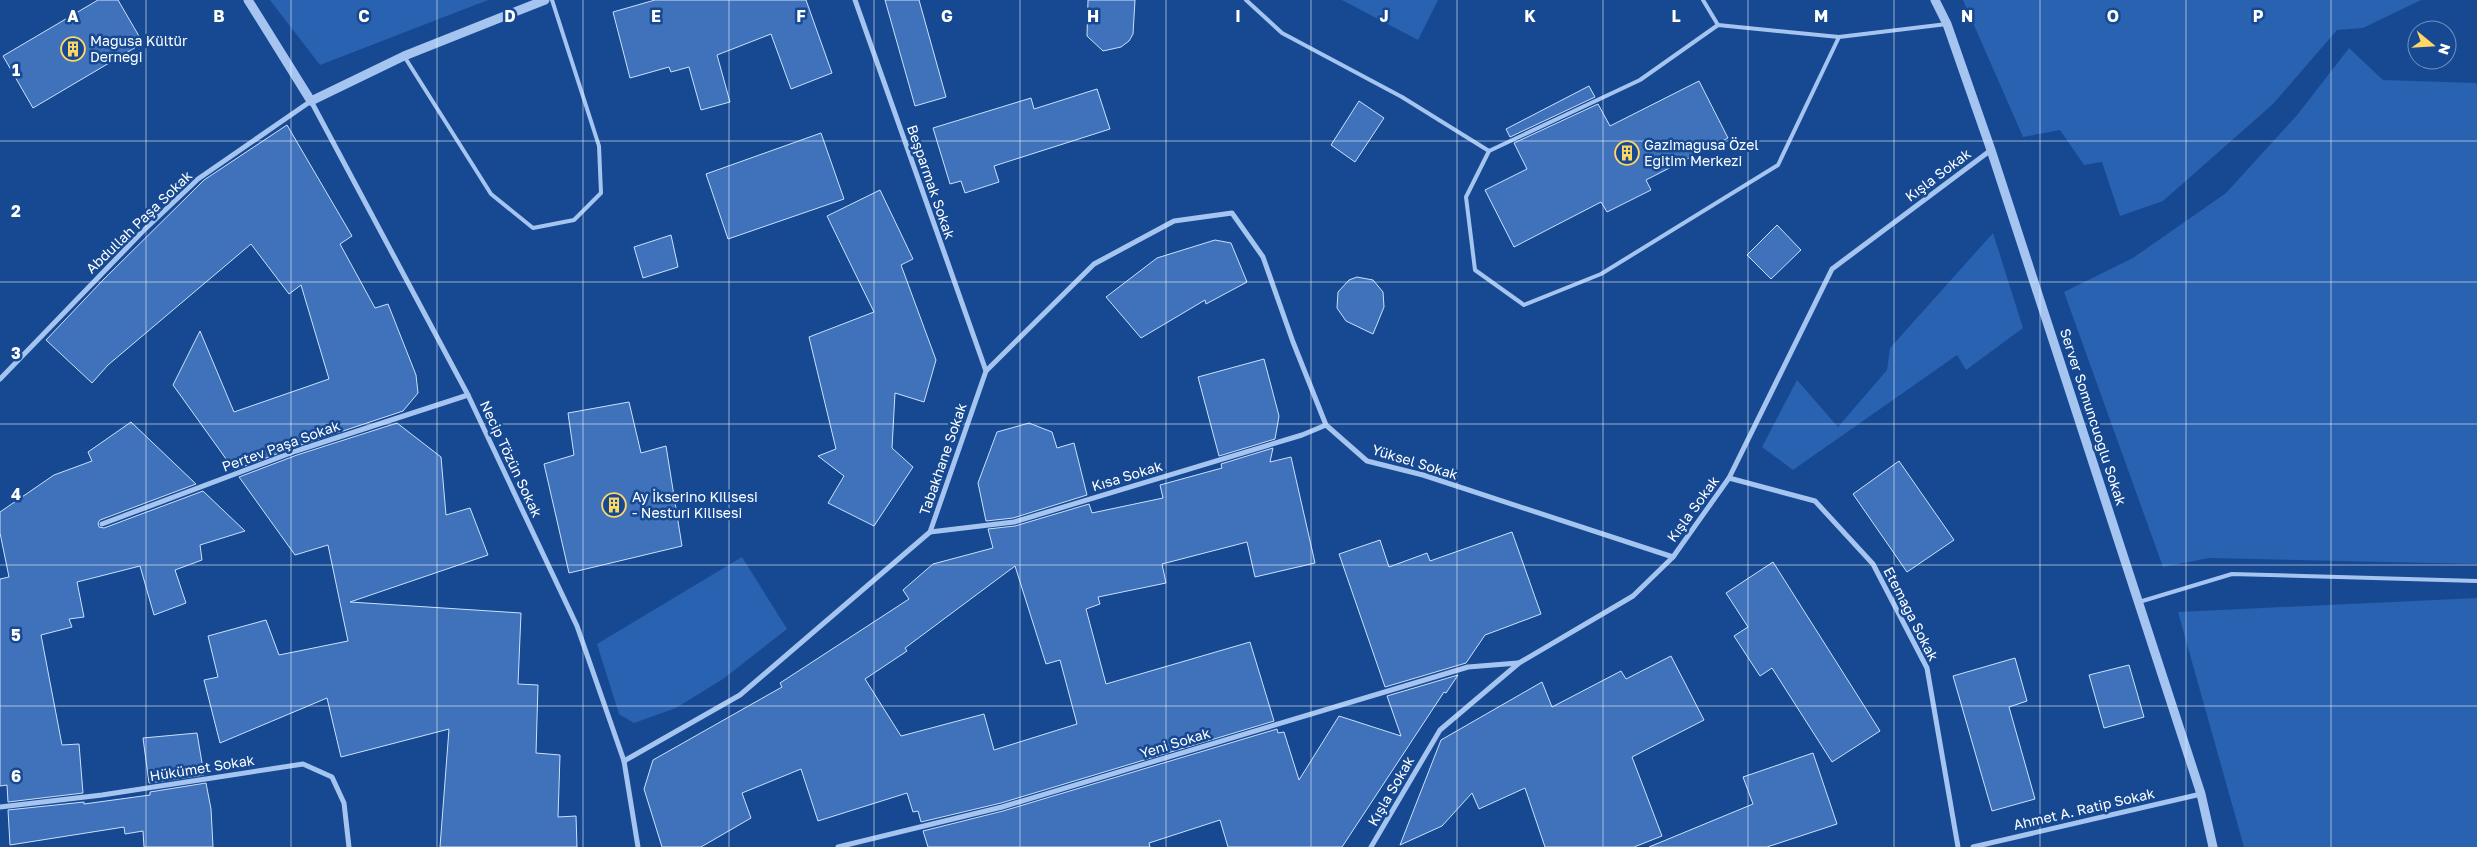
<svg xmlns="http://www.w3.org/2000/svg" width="2477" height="847" font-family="'Golos Text',sans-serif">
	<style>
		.green { fill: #2962b1 }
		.building { fill: #3f72ba; stroke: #cce0fc; fill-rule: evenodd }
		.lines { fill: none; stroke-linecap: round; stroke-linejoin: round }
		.service { stroke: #a5c5f0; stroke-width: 4 }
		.minor { stroke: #a5c5f0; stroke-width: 5 }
		.tertiary { stroke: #a5c5f0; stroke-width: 9 }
		.grid { fill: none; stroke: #fff; stroke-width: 1; stroke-opacity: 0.55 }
		.labels { text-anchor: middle; stroke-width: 5; stroke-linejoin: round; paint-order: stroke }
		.poi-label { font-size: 14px; fill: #fff; stroke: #164992; text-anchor: start }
		.street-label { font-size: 14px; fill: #fff; stroke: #164992 }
		.grid-label { font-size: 16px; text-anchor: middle; font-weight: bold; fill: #fff; stroke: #164992; stroke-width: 5; stroke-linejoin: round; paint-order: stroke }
	</style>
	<rect width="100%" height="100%" fill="#164992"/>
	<!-- green -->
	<g class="green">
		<path d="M 270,0 L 488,0 L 320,65 Z"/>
		<path d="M 1342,0 L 1438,0 L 1418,40 Z"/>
		<path d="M 1963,0 L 2421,0 L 2363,28 L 2337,30 L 2273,104 L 2163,201 L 2120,216 L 2102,162 L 2084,165 L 2060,130 L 2023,137 Z"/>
		<path d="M 2349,48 L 2383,80 L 2476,83 L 2477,86 L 2477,564 L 2209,558 L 2163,567 L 2064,292 L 2133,258 L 2226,193 L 2298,114 Z"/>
		<path d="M 1993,233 L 2023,328 L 1966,370 L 1957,355 L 1793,470 L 1762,447 L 1797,380 L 1838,427 L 1887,370 L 1890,348 Z"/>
		<path d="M 742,557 L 787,629 L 723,679 L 676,708 L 634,723 L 619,714 L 597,644 Z"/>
		<path d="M 2477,598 L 2477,847 L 2244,847 L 2178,612 Z"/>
	</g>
	<!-- building -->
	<g class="building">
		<path d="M 98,0 L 118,0 L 143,43 L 33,108 L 3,56 Z"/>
		<path d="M 655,0 L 806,0 L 832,73 L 791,89 L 771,34 L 717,55 L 730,102 L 701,110 L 689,67 L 671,72 L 669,67 L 630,78 L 613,12 Z"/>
		<path d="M 885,0 L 919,0 L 946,97 L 915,106 Z"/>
		<path d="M 1088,0 L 1135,0 L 1133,34 L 1129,41 L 1121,47 L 1103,51 L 1087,36 Z"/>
		<path d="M 1699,81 L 1728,138 L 1646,180 L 1651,190 L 1607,212 L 1601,202 L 1514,247 L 1485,190 L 1527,169 L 1514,143 L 1598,104 L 1610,126 Z"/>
		<path d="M 1589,86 L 1595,97 L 1510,137 L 1506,129 Z"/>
		<path d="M 1097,89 L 1110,129 L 994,166 L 999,182 L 965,193 L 961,181 L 950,184 L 933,128 L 1031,98 L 1034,109 Z"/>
		<path d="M 1359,101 L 1384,118 L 1355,162 L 1331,145 Z"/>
		<path d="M 287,125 L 352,236 L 340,244 L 375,308 L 388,304 L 416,375 L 418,393 L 403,411 L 295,447 L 234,470 L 173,385 L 200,331 L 234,412 L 329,379 L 301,285 L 289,294 L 251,244 L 108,365 L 92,383 L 46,340 L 103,280 L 204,180 Z"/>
		<path d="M 821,133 L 844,199 L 728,239 L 706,174 Z"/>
		<path d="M 880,190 L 913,259 L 901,265 L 936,360 L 924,402 L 895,393 L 892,448 L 913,467 L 874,526 L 828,503 L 844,476 L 818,456 L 836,449 L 809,337 L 874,312 L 827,216 Z"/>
		<path d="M 1777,225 L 1801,250 L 1771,279 L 1747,255 Z"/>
		<path d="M 671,235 L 678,267 L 643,278 L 634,247 Z"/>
		<path d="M 1215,240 L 1231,243 L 1247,282 L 1206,304 L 1205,300 L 1141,338 L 1106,297 L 1157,258 Z"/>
		<path d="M 1357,277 L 1373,280 L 1383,292 L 1384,307 L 1373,334 L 1346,321 L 1337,308 L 1338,292 L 1349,280 Z"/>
		<path d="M 1264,359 L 1279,416 L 1275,439 L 1219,456 L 1198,377 Z"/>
		<path d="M 629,402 L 641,453 L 666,446 L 682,546 L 569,573 L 544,464 L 574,455 L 568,413 Z"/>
		<path d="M 131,422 L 196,484 L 100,520 L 98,523 L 99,527 L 104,528 L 203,491 L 245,531 L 200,545 L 202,560 L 175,570 L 186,603 L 154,615 L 140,566 L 77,582 L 84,617 L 69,619 L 72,627 L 41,635 L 62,745 L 79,744 L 83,793 L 8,802 L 7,785 L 0,786 L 0,579 L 9,577 L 0,533 L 0,512 L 54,475 L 92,461 L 88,452 Z"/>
		<path d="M 397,423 L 441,457 L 446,515 L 470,508 L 488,555 L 350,602 L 521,613 L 518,684 L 538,685 L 536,753 L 560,755 L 558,817 L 576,816 L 577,847 L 440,847 L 449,729 L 341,757 L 327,698 L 220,743 L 204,680 L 218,677 L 208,636 L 266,620 L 279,655 L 348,641 L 328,545 L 295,555 L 239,477 L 297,455 Z"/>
		<path d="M 1029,423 L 1052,432 L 1057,448 L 1074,443 L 1087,495 L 1013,518 L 986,521 L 978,483 L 997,432 Z"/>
		<path d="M 1273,448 L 1270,462 L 1291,457 L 1315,563 L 1255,577 L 1247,542 L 1162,564 L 1166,583 L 1098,597 L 1100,604 L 1086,609 L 1106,684 L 1250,642 L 1274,721 L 1001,803 L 921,822 L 918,811 L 913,812 L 907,793 L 818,821 L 801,769 L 742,793 L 751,818 L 701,847 L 662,847 L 644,789 L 653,760 L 782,687 L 780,683 L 909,599 L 903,590 L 933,564 L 993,548 L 988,529 L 1015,526 L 1089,504 L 1092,513 L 1163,498 L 1160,485 L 1222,468 L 1221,464 ZM 1015,566 L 1046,664 L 1060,660 L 1077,724 L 994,750 L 984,714 L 901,736 L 865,679 L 907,651 L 905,648 Z"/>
		<path d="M 1899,461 L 1954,540 L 1907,572 L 1853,494 Z"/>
		<path d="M 1512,532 L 1541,614 L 1485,635 L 1466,663 L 1385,687 L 1339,554 L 1380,540 L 1389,567 L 1427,553 L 1430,561 Z"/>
		<path d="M 1773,562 L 1880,731 L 1832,762 L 1772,668 L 1760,676 L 1734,636 L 1748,627 L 1726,593 Z"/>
		<path d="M 1671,656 L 1704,720 L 1632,757 L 1662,836 L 1634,847 L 1545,847 L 1525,788 L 1479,809 L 1472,793 L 1442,826 L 1400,845 L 1441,740 L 1542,682 L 1552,707 L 1621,671 L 1626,679 Z"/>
		<path d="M 2015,658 L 2027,701 L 2009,707 L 2035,799 L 1992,811 L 1953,676 Z"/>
		<path d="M 2129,665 L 2144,717 L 2104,728 L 2089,675 Z"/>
		<path d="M 1458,675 L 1446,693 L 1444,692 L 1342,847 L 1228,847 L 1220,820 L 1149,843 L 1150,847 L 928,847 L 923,831 L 1003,811 L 1277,729 L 1278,733 L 1284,732 L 1299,780 L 1339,716 L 1401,736 L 1387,696 Z"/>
		<path d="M 197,733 L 204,775 L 149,783 L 143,738 Z"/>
		<path d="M 1813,753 L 1837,824 L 1767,847 L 1649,847 L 1753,804 L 1743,777 Z"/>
		<path d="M 206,783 L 211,809 L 213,847 L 144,847 L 143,831 L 125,834 L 124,827 L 10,845 L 8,810 L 84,802 L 84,804 L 150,795 L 150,792 Z"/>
	</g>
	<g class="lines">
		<!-- service -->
		<g class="service">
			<path d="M 1246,0 L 1282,33 L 1402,97 L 1489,151"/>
			<path d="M 1703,0 L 1718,25"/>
			<path d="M 1839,37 L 1718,25 L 1640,80 L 1489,151 L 1466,197 L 1475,270 L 1524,305 L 1601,274 L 1778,165 L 1839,37 L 1947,24"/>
			<path d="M 404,56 L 491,194 L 533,228 L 574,220 L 601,193 L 599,146 L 552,0"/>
			<path d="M 2139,602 L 2232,574 L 2477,581"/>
		</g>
		<!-- minor -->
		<g class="minor">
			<path d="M 855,0 L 986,371"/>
			<path d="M 0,379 L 143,231 L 198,179 L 311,101 L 468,395 L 577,626 L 624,761 L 638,847"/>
			<path d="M 1729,478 L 1815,501 L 1873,564 L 1927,668 L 1958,847"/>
			<path d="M 102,524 L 296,451 L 468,395"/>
			<path d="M 930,532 L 1014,522 L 1302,435 L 1326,425"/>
			<path d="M 624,761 L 740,695 L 930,532 L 986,371 L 1094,264 L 1174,221 L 1232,213 L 1263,257 L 1293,342 L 1326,425 L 1367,461 L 1423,475 L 1673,557"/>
			<path d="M 0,807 L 102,795 L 303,764 L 332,777 L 344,803 L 349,847"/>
			<path d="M 838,847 L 1002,807 L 1468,667 L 1518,663"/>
			<path d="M 1371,847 L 1440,730 L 1519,663 L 1633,596 L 1673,557 L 1729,478 L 1832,269 L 1991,150"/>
			<path d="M 1973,847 L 2201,794"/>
		</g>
		<!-- tertiary -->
		<g class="tertiary">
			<path d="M 248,0 L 311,101 L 404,56 L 545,0"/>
			<path d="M 1935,0 L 1947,24 L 1991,150 L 2201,794 L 2213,847"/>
		</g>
	</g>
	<!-- grid -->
	<path class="grid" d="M 146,0 L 146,847M 291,0 L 291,847M 437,0 L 437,847M 583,0 L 583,847M 729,0 L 729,847M 874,0 L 874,847M 1020,0 L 1020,847M 1166,0 L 1166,847M 1311,0 L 1311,847M 1457,0 L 1457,847M 1603,0 L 1603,847M 1748,0 L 1748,847M 1894,0 L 1894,847M 2040,0 L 2040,847M 2186,0 L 2186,847M 2331,0 L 2331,847M 0,141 L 2477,141M 0,282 L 2477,282M 0,424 L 2477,424M 0,565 L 2477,565M 0,706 L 2477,706"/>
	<!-- icons -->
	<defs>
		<g id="building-ring" transform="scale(1.25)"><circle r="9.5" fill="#164992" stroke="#ffd765" stroke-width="1.5"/><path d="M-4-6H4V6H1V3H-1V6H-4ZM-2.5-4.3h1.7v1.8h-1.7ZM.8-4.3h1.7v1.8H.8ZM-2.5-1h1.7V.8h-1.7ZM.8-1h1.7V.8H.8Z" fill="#ffd765"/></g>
	</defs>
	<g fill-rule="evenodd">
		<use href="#building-ring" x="73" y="49"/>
		<use href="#building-ring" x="1627" y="153"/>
		<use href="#building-ring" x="614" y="505"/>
	</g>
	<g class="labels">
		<!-- poi labels -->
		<g class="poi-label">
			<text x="90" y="46">Mağusa Kültür<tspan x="90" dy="16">Derneği</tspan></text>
			<text x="1644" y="150">Gazimağusa Özel<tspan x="1644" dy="16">Eğitim Merkezi</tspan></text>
			<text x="632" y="502">Ay İkserino Kilisesi<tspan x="632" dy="16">- Nesturi Kilisesi</tspan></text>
		</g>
		<!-- street labels -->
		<g class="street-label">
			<text transform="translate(1938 175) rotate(-37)" y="5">Kışla Sokak</text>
			<text transform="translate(931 182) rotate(71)" y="5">Beşparmak Sokak</text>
			<text transform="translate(139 222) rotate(-44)" y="5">Abdullah Paşa Sokak</text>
			<text transform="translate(2093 417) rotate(72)" y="5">Server Somuncuoğlu Sokak</text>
			<text transform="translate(281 446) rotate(-20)" y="5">Pertev Paşa Sokak</text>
			<text transform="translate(511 459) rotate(65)" y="5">Necip Tözün Sokak</text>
			<text transform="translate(943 459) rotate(-71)" y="5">Tabakhane Sokak</text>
			<text transform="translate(1415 462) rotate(17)" y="5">Yüksel Sokak</text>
			<text transform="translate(1127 476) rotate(-17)" y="5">Kısa Sokak</text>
			<text transform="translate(1693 509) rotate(-54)" y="5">Kışla Sokak</text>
			<text transform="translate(1911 614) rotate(63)" y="5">Etemağa Sokak</text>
			<text transform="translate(1175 743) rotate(-17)" y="5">Yeni Sokak</text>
			<text transform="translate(202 768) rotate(-9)" y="5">Hükümet Sokak</text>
			<text transform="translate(1391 791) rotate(-60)" y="5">Kışla Sokak</text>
			<text transform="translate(2084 809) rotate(-13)" y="5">Ahmet A. Ratip Sokak</text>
		</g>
	</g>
	<g class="grid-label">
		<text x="73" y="22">A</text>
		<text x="219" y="22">B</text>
		<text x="364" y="22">C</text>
		<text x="510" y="22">D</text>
		<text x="656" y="22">E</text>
		<text x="801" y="22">F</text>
		<text x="947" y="22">G</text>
		<text x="1093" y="22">H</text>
		<text x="1238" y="22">I</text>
		<text x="1384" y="22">J</text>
		<text x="1530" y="22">K</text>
		<text x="1676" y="22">L</text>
		<text x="1821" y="22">M</text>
		<text x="1967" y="22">N</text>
		<text x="2113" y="22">O</text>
		<text x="2258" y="22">P</text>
		<text x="16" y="76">1</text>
		<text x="16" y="217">2</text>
		<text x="16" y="359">3</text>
		<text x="16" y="500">4</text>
		<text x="16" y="641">5</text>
		<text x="16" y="782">6</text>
	</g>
	<!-- north arrow -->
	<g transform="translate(2432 45) rotate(108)"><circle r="24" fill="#164992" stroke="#7392be"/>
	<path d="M0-4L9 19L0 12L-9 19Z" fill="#ffd765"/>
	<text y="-8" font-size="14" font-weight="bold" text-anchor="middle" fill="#ffffff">N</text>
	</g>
</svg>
